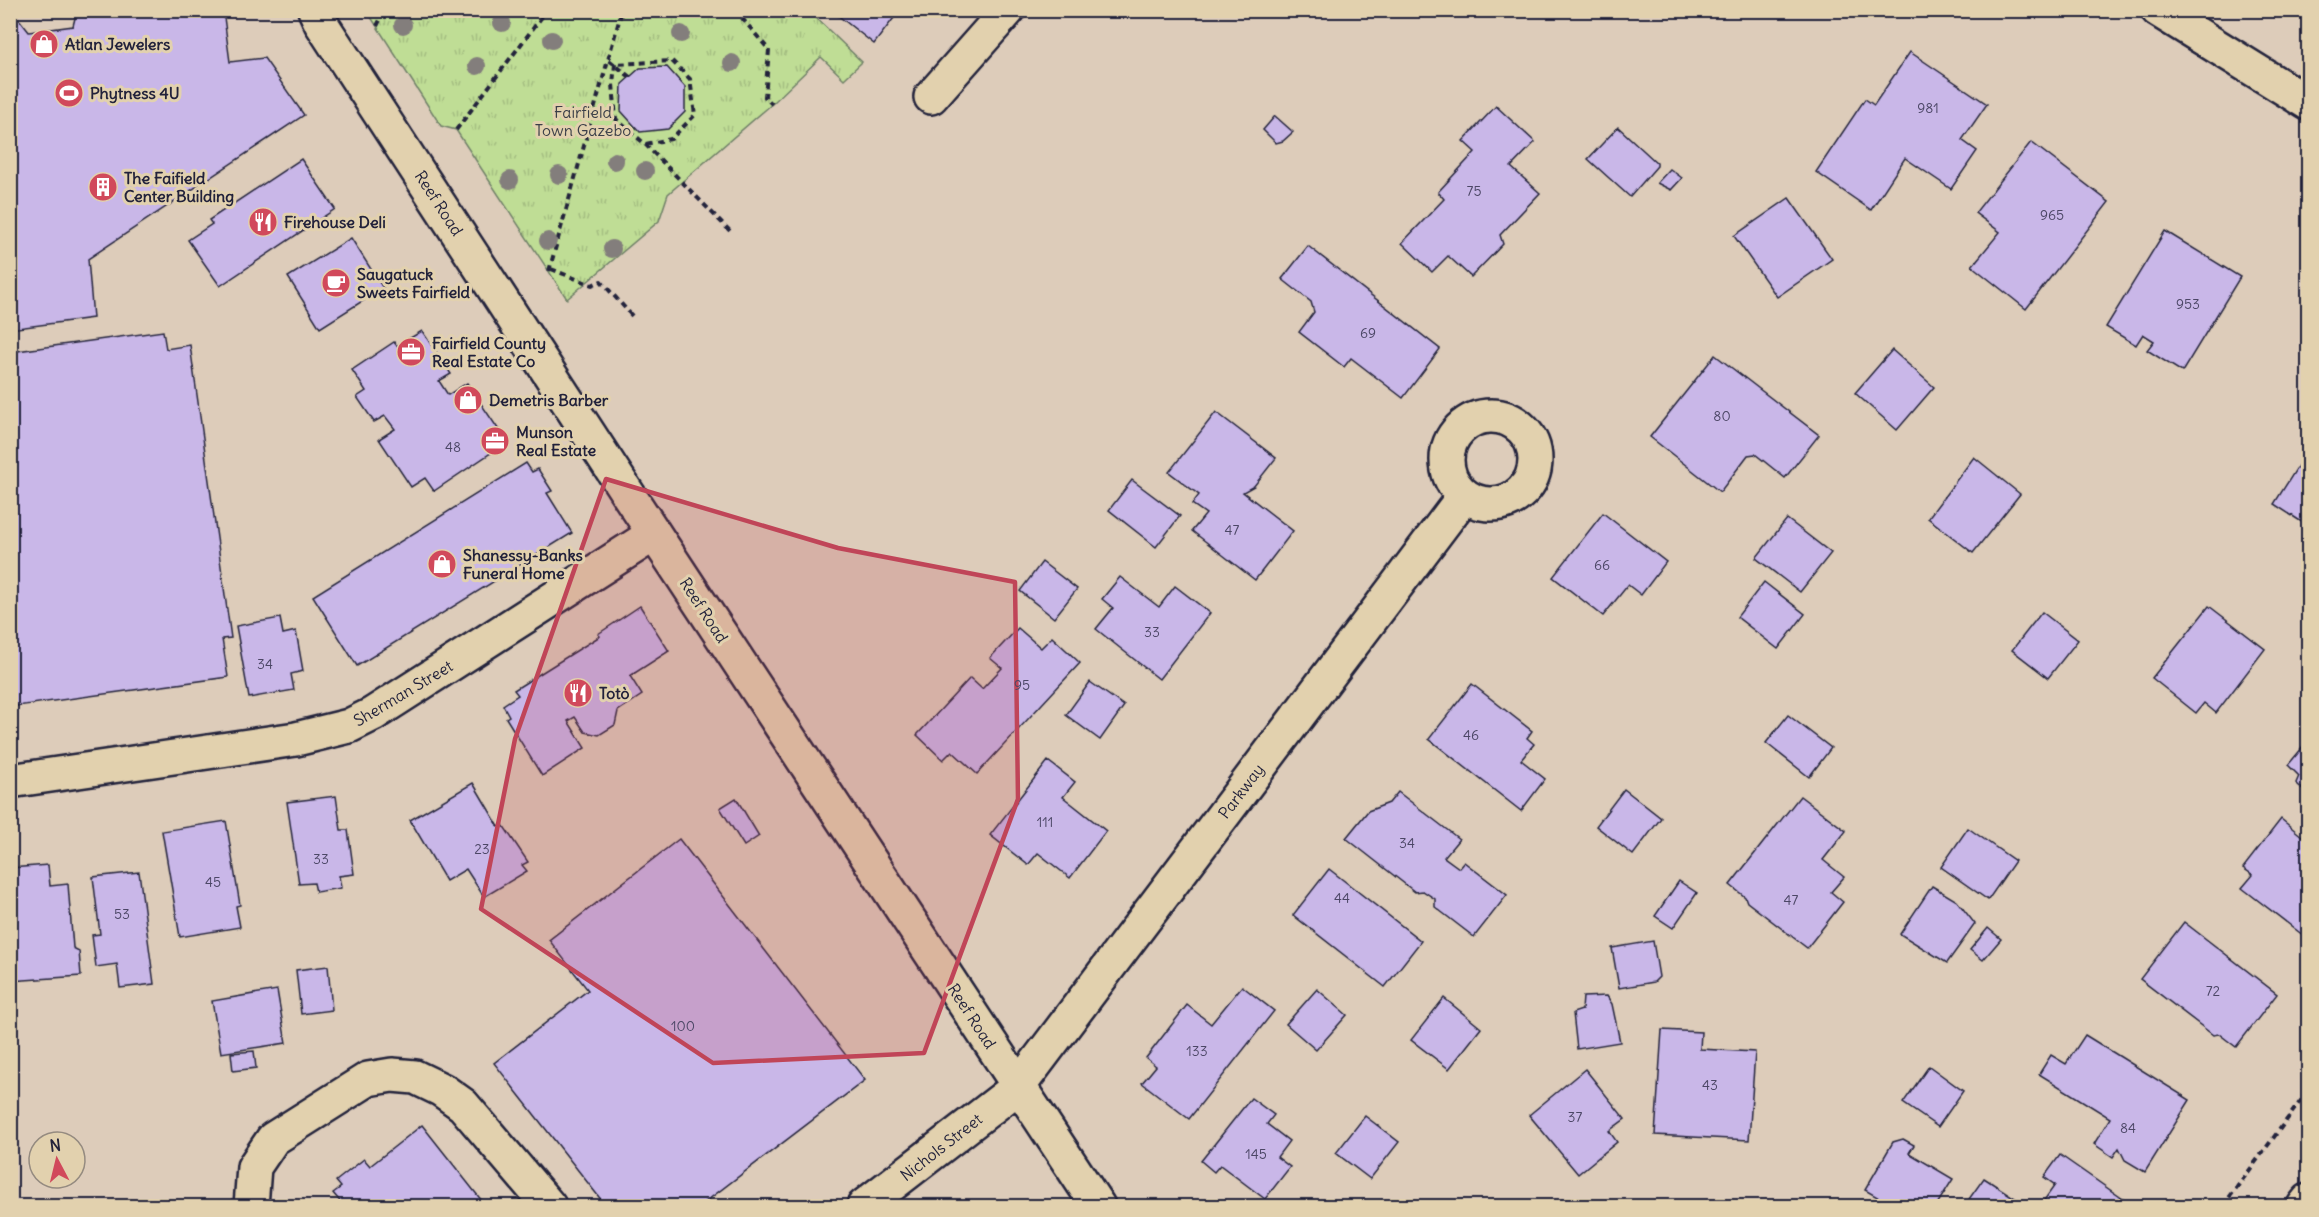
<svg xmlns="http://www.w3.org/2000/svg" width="2319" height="1217" font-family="Delius,sans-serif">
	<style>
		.grass { fill: url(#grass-tufts); stroke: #708068; stroke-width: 1.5 }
		.building { fill: #c9b7e8; stroke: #22223b; stroke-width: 1.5 }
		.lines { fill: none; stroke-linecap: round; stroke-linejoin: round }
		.minor-casing { stroke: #22223b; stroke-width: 38 }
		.path { stroke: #22223b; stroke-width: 4; stroke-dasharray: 6 4.5; stroke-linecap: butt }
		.minor { stroke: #e2d1ae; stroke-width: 33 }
		.tree { fill: #837e7b }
		.marked { fill: #c04558; fill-opacity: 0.2; stroke: #c04558; stroke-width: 4.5; stroke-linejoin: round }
		.labels { text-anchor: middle; stroke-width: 6; stroke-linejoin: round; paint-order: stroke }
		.number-label { font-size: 14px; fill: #4c4766 }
		.poi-label { font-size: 16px; font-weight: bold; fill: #22223b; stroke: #e2d1ae; text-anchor: start }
		.park-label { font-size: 16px; fill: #3a3e48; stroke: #e2d1ae }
		.street-label { font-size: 16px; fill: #22223b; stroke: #e2d1ae }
	</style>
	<defs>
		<pattern id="grass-tufts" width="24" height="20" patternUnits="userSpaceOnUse" patternTransform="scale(1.5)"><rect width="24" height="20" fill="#bfdd95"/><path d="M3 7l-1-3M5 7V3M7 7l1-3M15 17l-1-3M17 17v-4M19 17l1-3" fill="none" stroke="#a4bd81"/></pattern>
	</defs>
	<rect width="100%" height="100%" fill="#ddccba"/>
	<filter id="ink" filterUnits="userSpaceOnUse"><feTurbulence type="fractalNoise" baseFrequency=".0167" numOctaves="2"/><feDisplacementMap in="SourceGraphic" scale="12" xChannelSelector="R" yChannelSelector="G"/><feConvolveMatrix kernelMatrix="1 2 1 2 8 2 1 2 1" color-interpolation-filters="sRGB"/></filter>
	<g filter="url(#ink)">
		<!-- grass -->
		<path class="grass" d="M 367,11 L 809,11 L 862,62 L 844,79 L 821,57 L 772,104 L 668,194 L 659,221 L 567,299 L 456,130 L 441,126 Z"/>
		<!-- building -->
		<g class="building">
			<path d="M 77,10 L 223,10 L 230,62 L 264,58 L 304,115 L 88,259 L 93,318 L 10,329 L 10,14 L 15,14 L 29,32 L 73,26 Z"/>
			<path d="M 831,10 L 900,10 L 874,44 Z"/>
			<path d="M 1910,52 L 1987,104 L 1962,140 L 1977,151 L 1951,189 L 1905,158 L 1871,210 L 1816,172 L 1865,99 L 1874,105 Z"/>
			<path d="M 667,67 L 685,87 L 685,112 L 668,129 L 640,132 L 621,111 L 622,84 L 640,68 Z"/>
			<path d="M 1496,106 L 1535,142 L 1511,167 L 1540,193 L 1500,235 L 1503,244 L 1471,277 L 1448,256 L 1432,272 L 1402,243 L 1444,199 L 1438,192 L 1475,152 L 1463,141 Z"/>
			<path d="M 1275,116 L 1293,132 L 1283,141 L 1276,143 L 1263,130 Z"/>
			<path d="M 1618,127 L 1657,163 L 1657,166 L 1630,197 L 1588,159 Z"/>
			<path d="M 2031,142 L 2109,202 L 2026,309 L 1972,266 L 2000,232 L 1975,213 Z"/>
			<path d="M 301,159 L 335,209 L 220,286 L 188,240 L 212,224 L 209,220 Z"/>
			<path d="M 1670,169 L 1682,178 L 1671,190 L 1657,183 Z"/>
			<path d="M 1789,198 L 1832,259 L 1777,297 L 1734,236 Z"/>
			<path d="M 2165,231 L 2240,277 L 2182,372 L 2147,350 L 2154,341 L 2143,334 L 2136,345 L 2106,327 Z"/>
			<path d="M 351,238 L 383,288 L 320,328 L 288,277 Z"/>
			<path d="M 1308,246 L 1440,349 L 1403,398 L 1351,358 L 1344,367 L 1299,332 L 1314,312 L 1311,302 L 1282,279 Z"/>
			<path d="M 163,331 L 166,349 L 190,345 L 231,638 L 222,639 L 228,677 L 10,707 L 10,352 Z"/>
			<path d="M 422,331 L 451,374 L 439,381 L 448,395 L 467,383 L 507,442 L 434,491 L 425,478 L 411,487 L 379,439 L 395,429 L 385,416 L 374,422 L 357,397 L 366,391 L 352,370 L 394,342 L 397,346 Z"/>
			<path d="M 1892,350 L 1934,387 L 1897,430 L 1855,393 Z"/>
			<path d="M 1715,355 L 1819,435 L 1785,478 L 1755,454 L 1748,455 L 1720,492 L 1650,437 Z"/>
			<path d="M 1216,412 L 1276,458 L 1254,486 L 1243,492 L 1293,531 L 1255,580 L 1192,531 L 1206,514 L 1192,504 L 1199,495 L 1169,472 Z"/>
			<path d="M 2308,450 L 2308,526 L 2274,504 Z"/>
			<path d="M 1974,457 L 2020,494 L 1973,553 L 1928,518 Z"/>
			<path d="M 526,463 L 532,472 L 538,469 L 552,491 L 547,493 L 572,533 L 357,666 L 313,596 Z"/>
			<path d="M 1132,480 L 1180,516 L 1156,547 L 1109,510 Z"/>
			<path d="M 1603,513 L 1666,562 L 1641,595 L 1628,585 L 1603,616 L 1553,577 Z"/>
			<path d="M 1787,519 L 1831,553 L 1800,592 L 1756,558 Z"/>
			<path d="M 1042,562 L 1077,589 L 1054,618 L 1020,591 Z"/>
			<path d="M 1120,577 L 1159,607 L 1175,586 L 1210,613 L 1159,679 L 1096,629 L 1113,608 L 1102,599 Z"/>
			<path d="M 1764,582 L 1805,614 L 1778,649 L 1737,617 Z"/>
			<path d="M 640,606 L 669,651 L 630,676 L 642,695 L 618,711 L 615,725 L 599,735 L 585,732 L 575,717 L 568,721 L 585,748 L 542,776 L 506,718 L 509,716 L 503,705 L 518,695 L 514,690 L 600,636 L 598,634 Z"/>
			<path d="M 2209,606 L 2265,649 L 2216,713 L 2204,703 L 2196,713 L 2152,678 Z"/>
			<path d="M 2042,612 L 2078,640 L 2048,678 L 2012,650 Z"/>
			<path d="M 280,618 L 283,634 L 296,631 L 303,671 L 291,674 L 294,690 L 249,698 L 236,626 Z"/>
			<path d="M 1018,628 L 1041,648 L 1052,637 L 1080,663 L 977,774 L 952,751 L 943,760 L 917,735 L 970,678 L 982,689 L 1002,668 L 990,658 Z"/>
			<path d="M 1090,682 L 1124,706 L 1100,740 L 1066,715 Z"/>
			<path d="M 1472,684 L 1532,731 L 1527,738 L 1534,744 L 1521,760 L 1545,779 L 1521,811 L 1429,739 Z"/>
			<path d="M 1788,715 L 1831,748 L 1809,777 L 1766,743 Z"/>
			<path d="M 2308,741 L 2308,794 L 2296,783 L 2299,776 L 2288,765 Z"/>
			<path d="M 1048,761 L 1075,782 L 1063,797 L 1106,831 L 1070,878 L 1038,853 L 1028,865 L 990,835 Z"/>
			<path d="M 473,783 L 499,827 L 503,825 L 528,862 L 522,865 L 527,871 L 484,897 L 466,869 L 446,881 L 410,820 Z"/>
			<path d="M 1624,789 L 1661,818 L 1633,855 L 1596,826 Z"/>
			<path d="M 1398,792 L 1459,839 L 1444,857 L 1459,868 L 1464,862 L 1507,895 L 1474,937 L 1435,907 L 1435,899 L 1423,891 L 1415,892 L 1346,838 L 1368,811 L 1389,803 Z"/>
			<path d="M 336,796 L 341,830 L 348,830 L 354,874 L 339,876 L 341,888 L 316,892 L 314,883 L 299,884 L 287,802 Z"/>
			<path d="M 1800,796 L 1846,831 L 1823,860 L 1844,877 L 1831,892 L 1843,902 L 1807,948 L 1747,902 L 1745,897 L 1730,885 Z"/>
			<path d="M 736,798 L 759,836 L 744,846 L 720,808 Z"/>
			<path d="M 2281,819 L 2308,841 L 2308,939 L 2242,888 L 2253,875 L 2243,868 Z"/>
			<path d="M 226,821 L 240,905 L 236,906 L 240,927 L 180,937 L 162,831 Z"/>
			<path d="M 1968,828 L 2015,861 L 1988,900 L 1941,867 Z"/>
			<path d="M 679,839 L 865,1080 L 700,1206 L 606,1206 L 494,1063 L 588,990 L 549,940 Z"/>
			<path d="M 48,865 L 50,886 L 68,884 L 73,948 L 79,951 L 81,976 L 10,981 L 10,868 Z"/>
			<path d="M 1329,869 L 1421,941 L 1385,987 L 1293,915 Z"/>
			<path d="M 139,872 L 154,984 L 120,988 L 117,964 L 96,967 L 92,935 L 100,934 L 93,877 Z"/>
			<path d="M 1679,881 L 1697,893 L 1673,928 L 1655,916 Z"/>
			<path d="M 1932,886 L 1957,901 L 1975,924 L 1947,963 L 1900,934 Z"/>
			<path d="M 2184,922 L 2277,994 L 2236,1047 L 2219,1034 L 2213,1035 L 2140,979 Z"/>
			<path d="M 1988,928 L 2001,939 L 1983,960 L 1970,950 Z"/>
			<path d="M 1653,941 L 1659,977 L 1654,982 L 1619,988 L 1612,948 Z"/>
			<path d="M 328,966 L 332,1010 L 301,1014 L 296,970 Z"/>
			<path d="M 1242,986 L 1274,1011 L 1189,1119 L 1142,1083 L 1156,1066 L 1146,1058 L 1187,1005 L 1211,1024 Z"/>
			<path d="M 1317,989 L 1347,1015 L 1316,1050 L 1286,1024 Z"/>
			<path d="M 277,990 L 286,1043 L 221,1053 L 212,1001 Z"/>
			<path d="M 1607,996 L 1612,1004 L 1620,1042 L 1577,1049 L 1573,1013 L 1582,1010 L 1583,997 Z"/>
			<path d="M 1444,998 L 1481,1028 L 1449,1069 L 1411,1040 Z"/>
			<path d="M 1662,1030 L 1701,1032 L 1700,1049 L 1755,1052 L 1749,1140 L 1655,1135 Z"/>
			<path d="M 2085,1035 L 2190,1100 L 2145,1172 L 2125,1160 L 2119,1148 L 2113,1157 L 2094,1144 L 2110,1118 L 2039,1074 L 2051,1055 L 2066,1064 Z"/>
			<path d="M 254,1051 L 256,1068 L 233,1071 L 231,1053 Z"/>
			<path d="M 1929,1066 L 1963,1091 L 1938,1127 L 1903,1103 Z"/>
			<path d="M 1585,1069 L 1625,1119 L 1609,1131 L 1617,1142 L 1578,1174 L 1529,1115 Z"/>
			<path d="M 1251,1098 L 1274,1115 L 1267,1124 L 1289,1141 L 1277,1157 L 1290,1167 L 1265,1199 L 1220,1165 L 1214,1172 L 1201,1161 Z"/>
			<path d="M 1365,1116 L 1399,1142 L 1370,1179 L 1336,1153 Z"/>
			<path d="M 422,1125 L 486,1206 L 344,1206 L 333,1193 L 341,1187 L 336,1181 L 364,1159 L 370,1166 Z"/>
			<path d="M 1903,1139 L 1914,1145 L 1909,1153 L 1953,1179 L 1936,1206 L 1878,1206 L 1881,1199 L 1865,1190 L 1893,1142 Z"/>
			<path d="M 2060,1155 L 2133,1206 L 2040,1206 L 2055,1185 L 2044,1177 Z"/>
			<path d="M 1984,1178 L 2018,1200 L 2014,1206 L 1980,1206 L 1969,1199 Z"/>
		</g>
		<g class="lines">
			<!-- minor casing -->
			<g class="minor-casing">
				<g id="minor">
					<path d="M 315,10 L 321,23 L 628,494 L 1098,1206"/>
					<path d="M 2158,10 L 2308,103"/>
					<path d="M 931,97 L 1008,10"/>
					<circle cx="1491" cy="460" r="44"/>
					<path d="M 10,781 L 296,739 L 349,726 L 373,714 L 654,534"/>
					<path d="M 251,1206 L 254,1167 L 273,1139 L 368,1079 L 392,1075 L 415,1077 L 442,1090 L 463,1105 L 549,1206"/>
					<path d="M 864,1206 L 1018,1087 L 1464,496"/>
					<path d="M 2304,1206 L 2308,1201"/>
				</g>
			</g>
			<!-- path -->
			<g class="path">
				<path d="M 735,10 L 769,50 L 765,97 L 772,104"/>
				<path d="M 377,26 L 385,10"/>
				<path d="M 609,60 L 630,77"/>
				<path d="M 672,61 L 690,79 L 695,115 L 671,139 L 645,144 L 616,119 L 613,84 L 615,64 Z"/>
				<path d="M 456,130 L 547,10"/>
				<path d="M 645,144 L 730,231"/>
				<path d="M 551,269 L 592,285 L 601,281 L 633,317"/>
				<path d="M 549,271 L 622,10"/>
				<path d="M 2223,1206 L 2308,1091"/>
			</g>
			<!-- minor -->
			<use href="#minor" class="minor"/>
		</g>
		<!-- trees -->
		<g class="tree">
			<circle cx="502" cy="23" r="9"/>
			<circle cx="403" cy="25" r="9"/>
			<circle cx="681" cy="34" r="9"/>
			<circle cx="552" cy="40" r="9"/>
			<circle cx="732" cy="63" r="9"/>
			<circle cx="477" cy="66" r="9"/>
			<circle cx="615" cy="161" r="9"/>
			<circle cx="645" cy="171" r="9"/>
			<circle cx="559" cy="175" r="9"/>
			<circle cx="510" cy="180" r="9"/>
			<circle cx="548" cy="241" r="9"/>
			<circle cx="612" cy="249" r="9"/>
		</g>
	</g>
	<!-- marked area -->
	<path class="marked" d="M 606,479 L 838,548 L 1015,582 L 1018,799 L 924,1053 L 713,1063 L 481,909 L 515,739 Z"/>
	<!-- icons -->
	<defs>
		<g id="shop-disc" transform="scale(1.5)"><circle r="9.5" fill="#d1495b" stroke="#e2d1ae"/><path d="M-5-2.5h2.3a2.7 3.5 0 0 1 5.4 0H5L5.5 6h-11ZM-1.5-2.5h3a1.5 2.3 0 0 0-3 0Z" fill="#fff"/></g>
		<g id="stadium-disc" transform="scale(1.5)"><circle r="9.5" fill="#d1495b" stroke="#e2d1ae"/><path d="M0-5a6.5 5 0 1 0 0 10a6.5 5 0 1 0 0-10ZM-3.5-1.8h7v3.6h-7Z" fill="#fff"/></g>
		<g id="building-disc" transform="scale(1.5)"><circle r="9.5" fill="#d1495b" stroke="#e2d1ae"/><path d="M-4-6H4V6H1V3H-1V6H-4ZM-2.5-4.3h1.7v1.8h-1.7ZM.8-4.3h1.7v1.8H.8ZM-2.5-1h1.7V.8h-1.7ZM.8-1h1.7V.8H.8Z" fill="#fff"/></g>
		<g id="restaurant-disc" transform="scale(1.5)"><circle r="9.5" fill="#d1495b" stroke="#e2d1ae"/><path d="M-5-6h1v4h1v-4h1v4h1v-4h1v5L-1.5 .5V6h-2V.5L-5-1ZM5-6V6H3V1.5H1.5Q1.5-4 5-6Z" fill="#fff"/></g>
		<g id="cafe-disc" transform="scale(1.5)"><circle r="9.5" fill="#d1495b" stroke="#e2d1ae"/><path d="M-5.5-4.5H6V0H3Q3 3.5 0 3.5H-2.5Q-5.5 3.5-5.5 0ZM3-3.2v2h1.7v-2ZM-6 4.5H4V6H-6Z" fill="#fff"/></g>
		<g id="office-disc" transform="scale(1.5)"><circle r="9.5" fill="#d1495b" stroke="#e2d1ae"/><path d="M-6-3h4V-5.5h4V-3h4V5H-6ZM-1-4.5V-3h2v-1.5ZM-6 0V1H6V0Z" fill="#fff"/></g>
	</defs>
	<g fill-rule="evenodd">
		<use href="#shop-disc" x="44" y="44"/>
		<use href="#stadium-disc" x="69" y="93"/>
		<use href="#building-disc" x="103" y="187"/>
		<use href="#restaurant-disc" x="263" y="222"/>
		<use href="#cafe-disc" x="336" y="283"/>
		<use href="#office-disc" x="411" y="352"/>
		<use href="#shop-disc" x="468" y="400"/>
		<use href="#office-disc" x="495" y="441"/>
		<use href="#shop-disc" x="442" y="564"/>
		<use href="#restaurant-disc" x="578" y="693"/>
	</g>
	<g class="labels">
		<!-- number labels -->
		<g class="number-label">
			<text x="1928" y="113">981</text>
			<text x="1474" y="196">75</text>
			<text x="2052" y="220">965</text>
			<text x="2188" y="309">953</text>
			<text x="1368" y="338">69</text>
			<text x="1722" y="421">80</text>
			<text x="453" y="452">48</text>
			<text x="1232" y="535">47</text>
			<text x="1602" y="570">66</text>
			<text x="1152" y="637">33</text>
			<text x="265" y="669">34</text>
			<text x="1022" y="690">95</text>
			<text x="1471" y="740">46</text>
			<text x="1045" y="827">111</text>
			<text x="1407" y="848">34</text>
			<text x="482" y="854">23</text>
			<text x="321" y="864">33</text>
			<text x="213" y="887">45</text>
			<text x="1342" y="903">44</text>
			<text x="1791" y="905">47</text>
			<text x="122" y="919">53</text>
			<text x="2213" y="996">72</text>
			<text x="683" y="1031">100</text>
			<text x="1197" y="1056">133</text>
			<text x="1710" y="1090">43</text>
			<text x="1575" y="1122">37</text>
			<text x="2128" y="1133">84</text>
			<text x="1256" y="1159">145</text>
		</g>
		<!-- poi labels -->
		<g class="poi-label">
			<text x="65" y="50">Atlan Jewelers</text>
			<text x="90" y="99">Phytness 4U</text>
			<text x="124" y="184">The Faifield<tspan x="124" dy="18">Center Building</tspan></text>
			<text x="284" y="228">Firehouse Deli</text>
			<text x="357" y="280">Saugatuck<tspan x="357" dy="18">Sweets Fairfield</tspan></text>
			<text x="432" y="349">Fairfield County<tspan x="432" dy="18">Real Estate Co</tspan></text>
			<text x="489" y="406">Demetris Barber</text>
			<text x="516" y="438">Munson<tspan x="516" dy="18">Real Estate</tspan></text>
			<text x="463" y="561">Shanessy-Banks<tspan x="463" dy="18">Funeral Home</tspan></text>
			<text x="599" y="699">Totò</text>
		</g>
		<!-- park labels -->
		<g class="park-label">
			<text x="583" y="118">Fairfield<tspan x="583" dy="18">Town Gazebo</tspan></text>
		</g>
		<!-- street labels -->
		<g class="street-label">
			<text transform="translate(439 203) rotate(57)" y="6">Reef Road</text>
			<text transform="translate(704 610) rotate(57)" y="6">Reef Road</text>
			<text transform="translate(403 693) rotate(-31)" y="6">Sherman Street</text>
			<text transform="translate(1241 791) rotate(-53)" y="6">Parkway</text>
			<text transform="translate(972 1016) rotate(57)" y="6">Reef Road</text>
			<text transform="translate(941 1147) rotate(-38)" y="6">Nichols Street</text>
		</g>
	</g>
	<!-- margin -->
	<rect width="2319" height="1217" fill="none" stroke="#e2d1ae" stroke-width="36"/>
	<rect x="18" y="18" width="2283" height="1181" fill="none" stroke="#22223b" stroke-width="2" filter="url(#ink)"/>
	<!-- north arrow -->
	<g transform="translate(57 1160) rotate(353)"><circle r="28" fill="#e2d1ae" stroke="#958b80" stroke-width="1.5"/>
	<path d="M0-4.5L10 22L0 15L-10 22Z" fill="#d1495b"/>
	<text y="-9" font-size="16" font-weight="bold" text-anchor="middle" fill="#22223b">N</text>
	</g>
</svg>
